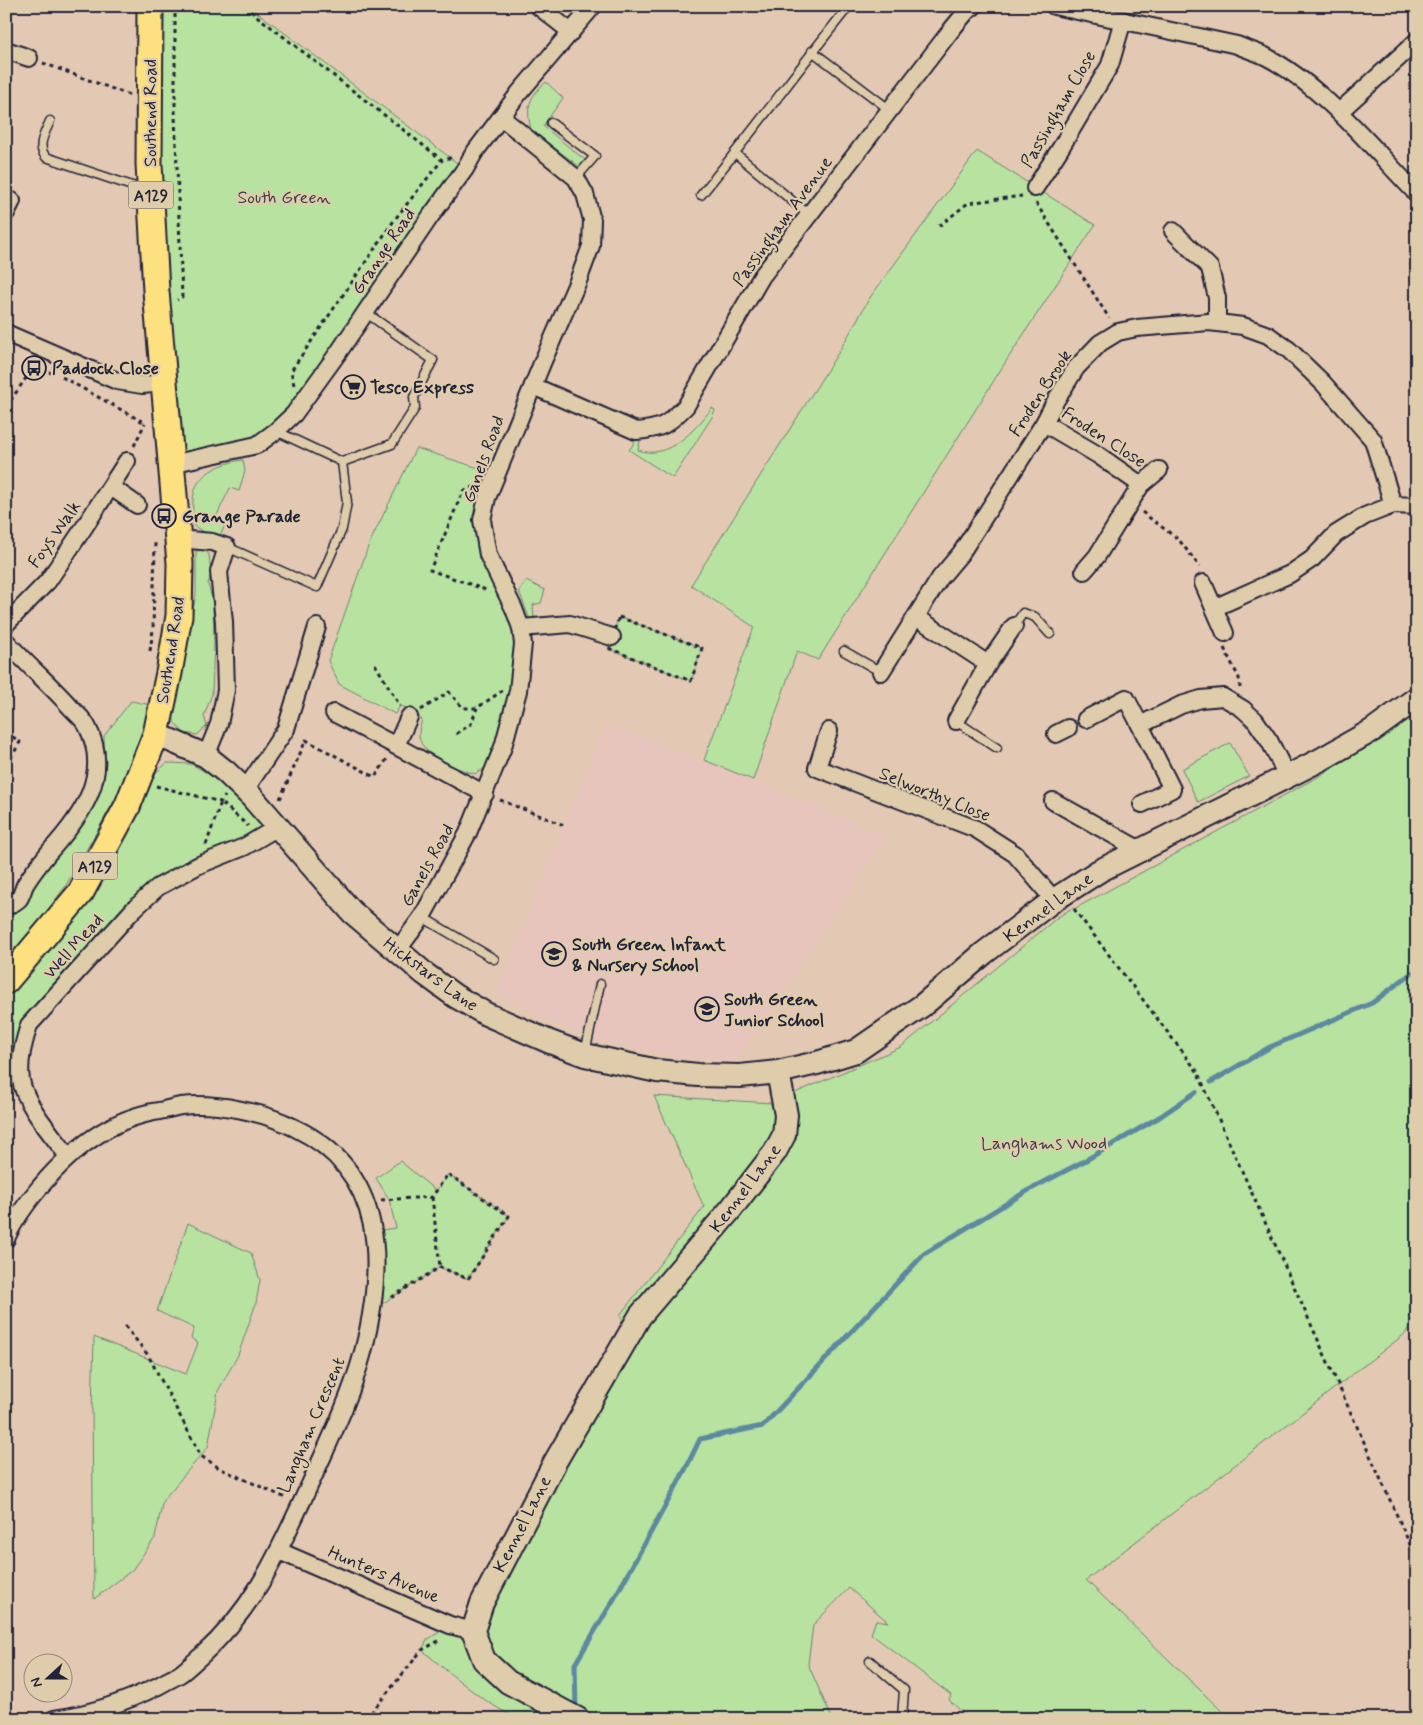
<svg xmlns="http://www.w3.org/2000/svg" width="1423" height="1725" font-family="Mynerve,sans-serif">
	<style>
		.built { fill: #e7c5bd }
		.green { fill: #b7e2a0; stroke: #6c826e }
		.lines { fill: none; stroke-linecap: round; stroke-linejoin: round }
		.stream { stroke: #5b899f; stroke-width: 5 }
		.lane-casing { stroke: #22223b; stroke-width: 11 }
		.street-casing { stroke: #22223b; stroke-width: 20 }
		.secondary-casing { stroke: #22223b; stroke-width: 26 }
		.primary-casing { stroke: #22223b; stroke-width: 29 }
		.path { stroke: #22223b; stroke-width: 3; stroke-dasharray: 4 4; stroke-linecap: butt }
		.lane { stroke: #dfccaa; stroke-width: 8 }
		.street { stroke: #dfccaa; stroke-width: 16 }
		.secondary { stroke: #dfccaa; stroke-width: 22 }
		.primary { stroke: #fde080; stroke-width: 25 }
		.labels { text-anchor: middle; stroke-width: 4.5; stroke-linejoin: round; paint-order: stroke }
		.shield { fill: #dfccaa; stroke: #5b555c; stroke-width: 1 }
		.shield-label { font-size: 16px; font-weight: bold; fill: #22223b }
		.street-label { font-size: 18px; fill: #22223b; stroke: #dfccaa }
		.park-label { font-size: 18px; fill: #383f4a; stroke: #dfccaa }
		.poi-label { font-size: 18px; font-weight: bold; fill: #22223b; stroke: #dfccaa; text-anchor: start }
	</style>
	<rect width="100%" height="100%" fill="#e3c9b3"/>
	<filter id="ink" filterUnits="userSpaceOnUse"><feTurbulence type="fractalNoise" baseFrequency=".02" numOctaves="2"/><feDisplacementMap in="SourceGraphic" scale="10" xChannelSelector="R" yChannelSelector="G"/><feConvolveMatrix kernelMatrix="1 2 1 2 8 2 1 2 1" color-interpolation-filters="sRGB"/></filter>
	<g filter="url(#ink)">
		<!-- built -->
		<path class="built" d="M 605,723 L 753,780 L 886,836 L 735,1062 L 700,1060 L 611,1044 L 560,1025 L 496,993 Z"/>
		<!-- green -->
		<g class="green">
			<path d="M 150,6 L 249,6 L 465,169 L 277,431 L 171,464 Z"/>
			<path d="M 546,82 L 563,98 L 543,126 L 585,160 L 580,167 L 531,130 C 526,108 528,98 546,82 Z"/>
			<path d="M 977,151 L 1095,225 L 1003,366 L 818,660 L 797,651 L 753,780 L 704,760 L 754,627 L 691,585 L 840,350 L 869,299 Z"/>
			<path d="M 712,408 L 715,410 L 712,417 L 673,478 L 629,450 L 637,439 L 640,441 L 638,450 C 668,461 696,429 712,408 Z"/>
			<path d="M 416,448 L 488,471 L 476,522 L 512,617 L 515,665 L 503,723 L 489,766 L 475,774 C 457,768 417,756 419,732 C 419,728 421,724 422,720 L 414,710 L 400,706 L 395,714 L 339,684 L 328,661 L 369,544 Z"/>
			<path d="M 243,460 L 245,471 L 239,491 L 230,488 L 216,517 L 226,523 L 220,536 L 202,531 L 194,526 C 193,514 191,498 196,487 C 203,470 227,462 243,460 Z"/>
			<path d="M 201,548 L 209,554 L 211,574 L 208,584 L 213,602 L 214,644 L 212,694 L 204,716 L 207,726 L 197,735 L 184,733 L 174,722 L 172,702 L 186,648 L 196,594 L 196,552 Z"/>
			<path d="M 526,581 L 545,590 L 541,603 L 533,605 L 534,619 L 530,620 L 519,591 Z"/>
			<path d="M 619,617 L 702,648 L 691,681 L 608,648 Z"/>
			<path d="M 131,701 L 151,705 L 140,745 L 120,791 L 65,887 L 6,964 L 6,913 L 14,908 L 63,850 L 90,802 L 105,763 L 104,736 Z"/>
			<path d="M 1417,710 L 1417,991 L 1409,996 L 1410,1013 L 1417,1035 L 1417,1267 L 1415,1275 L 1417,1277 L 1417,1329 L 1412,1319 L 1406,1333 L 1086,1580 L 1230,1719 L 970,1719 L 949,1700 L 951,1695 L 871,1634 L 876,1620 L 888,1622 L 849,1588 L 813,1625 L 808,1664 L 832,1719 L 518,1719 C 482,1702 452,1675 422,1650 L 427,1640 L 450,1625 L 463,1628 L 629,1335 L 620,1315 L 704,1207 L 654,1096 L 772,1103 L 901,1047 L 1058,917 L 1072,908 L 1074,909 L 1327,772 Z"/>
			<path d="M 1230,743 L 1249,776 L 1198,802 L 1182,769 Z"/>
			<path d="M 167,763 L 191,764 L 219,779 L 241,798 L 260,822 L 262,829 L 178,875 L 29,1025 L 21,1069 L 6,1074 L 6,999 L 76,920 L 111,863 L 139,809 L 154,774 Z"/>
			<path d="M 400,1161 L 436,1191 L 448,1174 L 509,1216 L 468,1279 L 440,1267 L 372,1310 L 374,1231 L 396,1228 L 389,1199 L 376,1178 Z"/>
			<path d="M 188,1223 L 251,1253 L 260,1280 L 256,1303 L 238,1355 L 218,1391 L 208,1447 L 163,1500 L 155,1538 L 132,1570 L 94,1599 L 92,1410 L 94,1337 L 186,1374 L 198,1343 L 191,1338 L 194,1328 L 157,1311 Z"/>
		</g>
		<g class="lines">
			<!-- stream -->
			<g class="stream">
				<path d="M 1211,1082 L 1270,1047 L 1372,1003 L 1417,969"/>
				<path d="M 576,1711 L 575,1664 L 614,1599 L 685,1470 L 700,1439 L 763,1426 L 924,1254 L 1027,1191 L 1086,1160 L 1161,1116 L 1196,1092"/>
			</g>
			<!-- lane casing -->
			<g class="lane-casing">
				<g id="lane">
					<path d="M 812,51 L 890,110"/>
					<path d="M 50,121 C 45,133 36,146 46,157 L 147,191"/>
					<path d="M 551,123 L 595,156 L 576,178"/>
					<path d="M 735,153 L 809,215"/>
					<path d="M 701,195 C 752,133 799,68 849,6"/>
					<path d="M 342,462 L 392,444 L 415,408 L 414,397 L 433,360 L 365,312"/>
					<path d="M 227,547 L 317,587 L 342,529 L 347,502 L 342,462 L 276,431"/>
					<path d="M 1014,626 L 1023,613 L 1035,617 L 1050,634"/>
					<path d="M 844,651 L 881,672"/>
					<path d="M 956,721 L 997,748"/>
					<path d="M 422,917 L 494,959"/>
					<path d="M 585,1053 L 600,984"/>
					<path d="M 870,1661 L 904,1690 L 902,1719"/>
				</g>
			</g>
			<!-- street casing -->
			<g class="street-casing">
				<g id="street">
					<path d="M 538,6 L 571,32"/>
					<path d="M 1054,6 L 1237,45 C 1246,49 1256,52 1265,56 C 1323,86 1372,148 1417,194"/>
					<path d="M 6,50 L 29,58"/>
					<path d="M 1339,112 L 1417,41"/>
					<path d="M 1035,188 L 1060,149 L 1110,65 L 1123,20"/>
					<path d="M 6,213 L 12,201"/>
					<path d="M 1173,231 L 1210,268 L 1217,298 L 1217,322"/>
					<path d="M 6,333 L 117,381 L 142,385 L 164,383"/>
					<path d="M 533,386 L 636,431 C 662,429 667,425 686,406 L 762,276 L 952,29 L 967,11 L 974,6"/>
					<path d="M 1044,423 L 1098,455 L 1141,485"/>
					<path d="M 171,464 L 257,445 L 276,431 L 294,414 L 338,353 L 430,217 L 465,169 L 474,153 L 519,93 L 593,6"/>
					<path d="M 111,487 L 137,505"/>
					<path d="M 178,539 L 212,542 L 227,547 L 219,572 L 224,622 L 226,690 L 219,724 L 206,756"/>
					<path d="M 1084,571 L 1097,556 L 1141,485 L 1159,470"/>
					<path d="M 1203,583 L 1225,633"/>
					<path d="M 1214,608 L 1290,574 L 1312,559 L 1336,534 L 1365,516 L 1393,505 L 1417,506"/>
					<path d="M 916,617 L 988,664 L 956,721"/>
					<path d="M 6,624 L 48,581 L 85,526 L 127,461"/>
					<path d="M 521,628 L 570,624 L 612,637"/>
					<path d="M 6,641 C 27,665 51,685 72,709 C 77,714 84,720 87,726 C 112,774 82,816 50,851 C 41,862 32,873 25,885 C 23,889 22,895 19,899 C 16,902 10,905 6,907"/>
					<path d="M 988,664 L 1014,626"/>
					<path d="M 881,672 L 940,578 L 961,553 L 1044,423 L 1056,400 L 1076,368 L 1100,343 L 1118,332 L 1137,328 L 1209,322 L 1243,326 L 1268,335 L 1289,350 L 1323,383 L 1373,440 L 1393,505"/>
					<path d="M 334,713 L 396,746"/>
					<path d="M 409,717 L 396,746 L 485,794"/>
					<path d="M 1086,719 L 1126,698 L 1140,725 L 1181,705 L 1201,699 L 1223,697 L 1243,709 L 1255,720 L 1270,742 L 1287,776"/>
					<path d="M 1140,725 L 1172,789 L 1142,804"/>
					<path d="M 829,731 L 817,768 L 976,829 L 1015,854 L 1054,900"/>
					<path d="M 1056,734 L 1068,728"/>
					<path d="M 245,790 L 286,729 L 317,627"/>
					<path d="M 1053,801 L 1140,850"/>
					<path d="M 397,951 L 422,917 L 468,833 L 503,747 L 518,691 L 523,644 L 521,628 L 514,609 L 488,555 L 482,520 L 487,498 L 543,361 L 578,281 L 591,246 L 592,220 L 585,194 L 576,178 L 501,117"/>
					<path d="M 68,1156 C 53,1136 25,1105 21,1080 C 18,1061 24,1042 29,1025 L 133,910 L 158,887 L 199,865 L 244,847 L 278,827"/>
					<path d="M 6,1239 C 12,1224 22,1210 32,1197 C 64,1156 106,1119 159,1111 C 166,1110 174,1107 181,1106 C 216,1102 264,1112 295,1128 C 387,1172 385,1266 363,1352 C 351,1397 330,1440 311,1482 C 280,1548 257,1606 201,1656 C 194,1662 187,1669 180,1674 C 174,1678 166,1681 160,1685 C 126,1702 92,1714 54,1719"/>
					<path d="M 279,1551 L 450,1625 L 473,1631"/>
				</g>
			</g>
			<!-- secondary casing -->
			<g class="secondary-casing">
				<g id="secondary">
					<path d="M 156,734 L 206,756 L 226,772 L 251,796 L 352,912 L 425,974 L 455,996 L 486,1014 L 550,1042 L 585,1055 L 657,1071 L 698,1075 L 740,1076 L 778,1072"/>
					<path d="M 578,1719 L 508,1682 L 484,1660 L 473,1631 L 482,1603 L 555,1462 L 640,1316 L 731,1209 L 775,1152 L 784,1135 L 786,1115 L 778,1072 L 817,1063 L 856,1051 L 923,1005 L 984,953 L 1054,900 L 1099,871 L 1320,760 L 1373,730 L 1417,698"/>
				</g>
			</g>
			<!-- primary casing -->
			<g class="primary-casing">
				<path id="primary" d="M 6,981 L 81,892 L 127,807 L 156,734 L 169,673 L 179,616 L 180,563 L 156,291 L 149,164 L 150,6"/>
			</g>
			<!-- path -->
			<g class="path">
				<path d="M 175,6 L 175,115 L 182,297 L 177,300"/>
				<path d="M 244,6 L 442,160 L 453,157"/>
				<path d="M 43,63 L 129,95"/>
				<path d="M 1036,203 L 1109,318"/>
				<path d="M 939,226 L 968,203 L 1022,196"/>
				<path d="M 34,366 L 52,373"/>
				<path d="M 62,377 L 145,423"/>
				<path d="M 294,385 L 291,371 L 395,219 L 442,160"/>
				<path d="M 6,407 L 35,365"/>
				<path d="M 134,446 L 145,423"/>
				<path d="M 474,487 L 463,491 L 430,570 L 486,590"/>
				<path d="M 1142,512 L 1179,540 L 1200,567"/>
				<path d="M 619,617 L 702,648 L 691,681 L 608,648 Z"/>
				<path d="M 1224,648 L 1239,678 L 1240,688"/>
				<path d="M 150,651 L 153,630 L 155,543"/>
				<path d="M 375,664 L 400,706"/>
				<path d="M 421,710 L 449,692 L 463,708 L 477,708 L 502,691"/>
				<path d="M 6,732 L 20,742 L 11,758 L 6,760"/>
				<path d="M 456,734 L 471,724 L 477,708"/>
				<path d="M 156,786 L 221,802 L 225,796"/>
				<path d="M 280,799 L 306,740 L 375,777 L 387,759"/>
				<path d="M 500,800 L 564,825"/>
				<path d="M 206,845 L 221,802 L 248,826"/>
				<path d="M 1074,909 L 1197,1071 L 1417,1560"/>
				<path d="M 432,1197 L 440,1267"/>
				<path d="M 381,1200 L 432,1197 L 448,1174 L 509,1216 L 468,1279 L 440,1267 L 389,1299"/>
				<path d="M 125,1326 L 148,1355 L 201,1456 L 221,1469 L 286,1498"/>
				<path d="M 366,1719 L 422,1650 L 442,1639"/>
			</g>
			<!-- lane -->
			<use href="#lane" class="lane"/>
			<!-- street -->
			<use href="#street" class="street"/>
			<!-- secondary -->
			<use href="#secondary" class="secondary"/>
			<!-- primary -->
			<use href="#primary" class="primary"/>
		</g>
	</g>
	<!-- icons -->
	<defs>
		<g id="bus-ring" transform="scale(1.25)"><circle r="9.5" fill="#dfccaa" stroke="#22223b" stroke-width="1.5"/><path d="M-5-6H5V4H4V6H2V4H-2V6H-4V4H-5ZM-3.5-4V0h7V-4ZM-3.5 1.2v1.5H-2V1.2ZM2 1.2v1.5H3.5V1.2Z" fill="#22223b"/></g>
		<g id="supermarket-ring" transform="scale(1.25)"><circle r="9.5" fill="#dfccaa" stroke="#22223b" stroke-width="1.5"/><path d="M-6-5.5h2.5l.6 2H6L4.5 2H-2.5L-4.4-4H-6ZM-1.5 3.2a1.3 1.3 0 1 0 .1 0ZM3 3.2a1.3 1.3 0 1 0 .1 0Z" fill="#22223b"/></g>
		<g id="school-ring" transform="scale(1.25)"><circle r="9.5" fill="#dfccaa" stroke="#22223b" stroke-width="1.5"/><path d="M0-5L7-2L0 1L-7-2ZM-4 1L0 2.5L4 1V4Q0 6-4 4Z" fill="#22223b"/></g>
	</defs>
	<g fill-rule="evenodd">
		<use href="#bus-ring" x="34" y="368"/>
		<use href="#supermarket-ring" x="353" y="387"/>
		<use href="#bus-ring" x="164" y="516"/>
		<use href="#school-ring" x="554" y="954"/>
		<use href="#school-ring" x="707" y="1009"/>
	</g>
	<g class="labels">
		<!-- shield labels -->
		<g class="shield">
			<rect x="128.5" y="181.5" width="45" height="27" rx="4"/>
			<rect x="72.5" y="852.5" width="45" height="27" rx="4"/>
		</g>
		<g class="shield-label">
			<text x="151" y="201">A129</text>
			<text x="95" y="872">A129</text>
		</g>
		<!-- street labels -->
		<g class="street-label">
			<text transform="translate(1058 109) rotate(-60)" y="6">Passingham Close</text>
			<text transform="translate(150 113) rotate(-90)" y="6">Southend Road</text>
			<text transform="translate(782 221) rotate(-54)" y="6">Passingham Avenue</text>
			<text transform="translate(383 251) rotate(-56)" y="6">Grange Road</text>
			<text transform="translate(1040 393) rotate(-57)" y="6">Froden Brook</text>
			<text transform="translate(1104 437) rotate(33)" y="6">Froden Close</text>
			<text transform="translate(483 459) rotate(-70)" y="6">Ganels Road</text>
			<text transform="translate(54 534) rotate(-55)" y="6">Foys Walk</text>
			<text transform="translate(170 650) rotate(-81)" y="6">Southend Road</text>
			<text transform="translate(935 794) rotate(22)" y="6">Selworthy Close</text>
			<text transform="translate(427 865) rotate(-61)" y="6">Ganels Road</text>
			<text transform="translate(1048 907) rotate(-36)" y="6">Kennel Lane</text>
			<text transform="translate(73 946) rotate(-48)" y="6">Well Mead</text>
			<text transform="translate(431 974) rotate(36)" y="6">Hickstars Lane</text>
			<text transform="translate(745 1188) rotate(-53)" y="6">Kennel Lane</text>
			<text transform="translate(311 1425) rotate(-67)" y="6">Langham Crescent</text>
			<text transform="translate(522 1524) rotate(-63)" y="6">Kennel Lane</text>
			<text transform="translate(384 1574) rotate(23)" y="6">Hunters Avenue</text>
		</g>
		<!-- park labels -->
		<g class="park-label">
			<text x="284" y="203">South Green</text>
			<text x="1044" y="1149">Langhams Wood</text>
		</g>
		<!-- poi labels -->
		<g class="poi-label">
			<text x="52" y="374">Paddock Close</text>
			<text x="370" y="393">Tesco Express</text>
			<text x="182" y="522">Grange Parade</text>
			<text x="572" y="950">South Green Infant<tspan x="572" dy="21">&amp; Nursery School</tspan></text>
			<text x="724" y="1005">South Green<tspan x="724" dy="21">Junior School</tspan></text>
		</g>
	</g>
	<!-- margin -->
	<rect width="1423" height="1725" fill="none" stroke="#dfccaa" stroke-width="25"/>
	<rect x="12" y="12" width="1398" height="1700" fill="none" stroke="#22223b" stroke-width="2" filter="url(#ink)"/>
	<!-- north arrow -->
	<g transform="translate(48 1678) rotate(249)"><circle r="24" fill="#dfccaa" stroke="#93887e"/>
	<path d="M0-4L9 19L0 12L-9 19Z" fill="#22223b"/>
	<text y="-8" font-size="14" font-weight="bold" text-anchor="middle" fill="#22223b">N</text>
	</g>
</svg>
